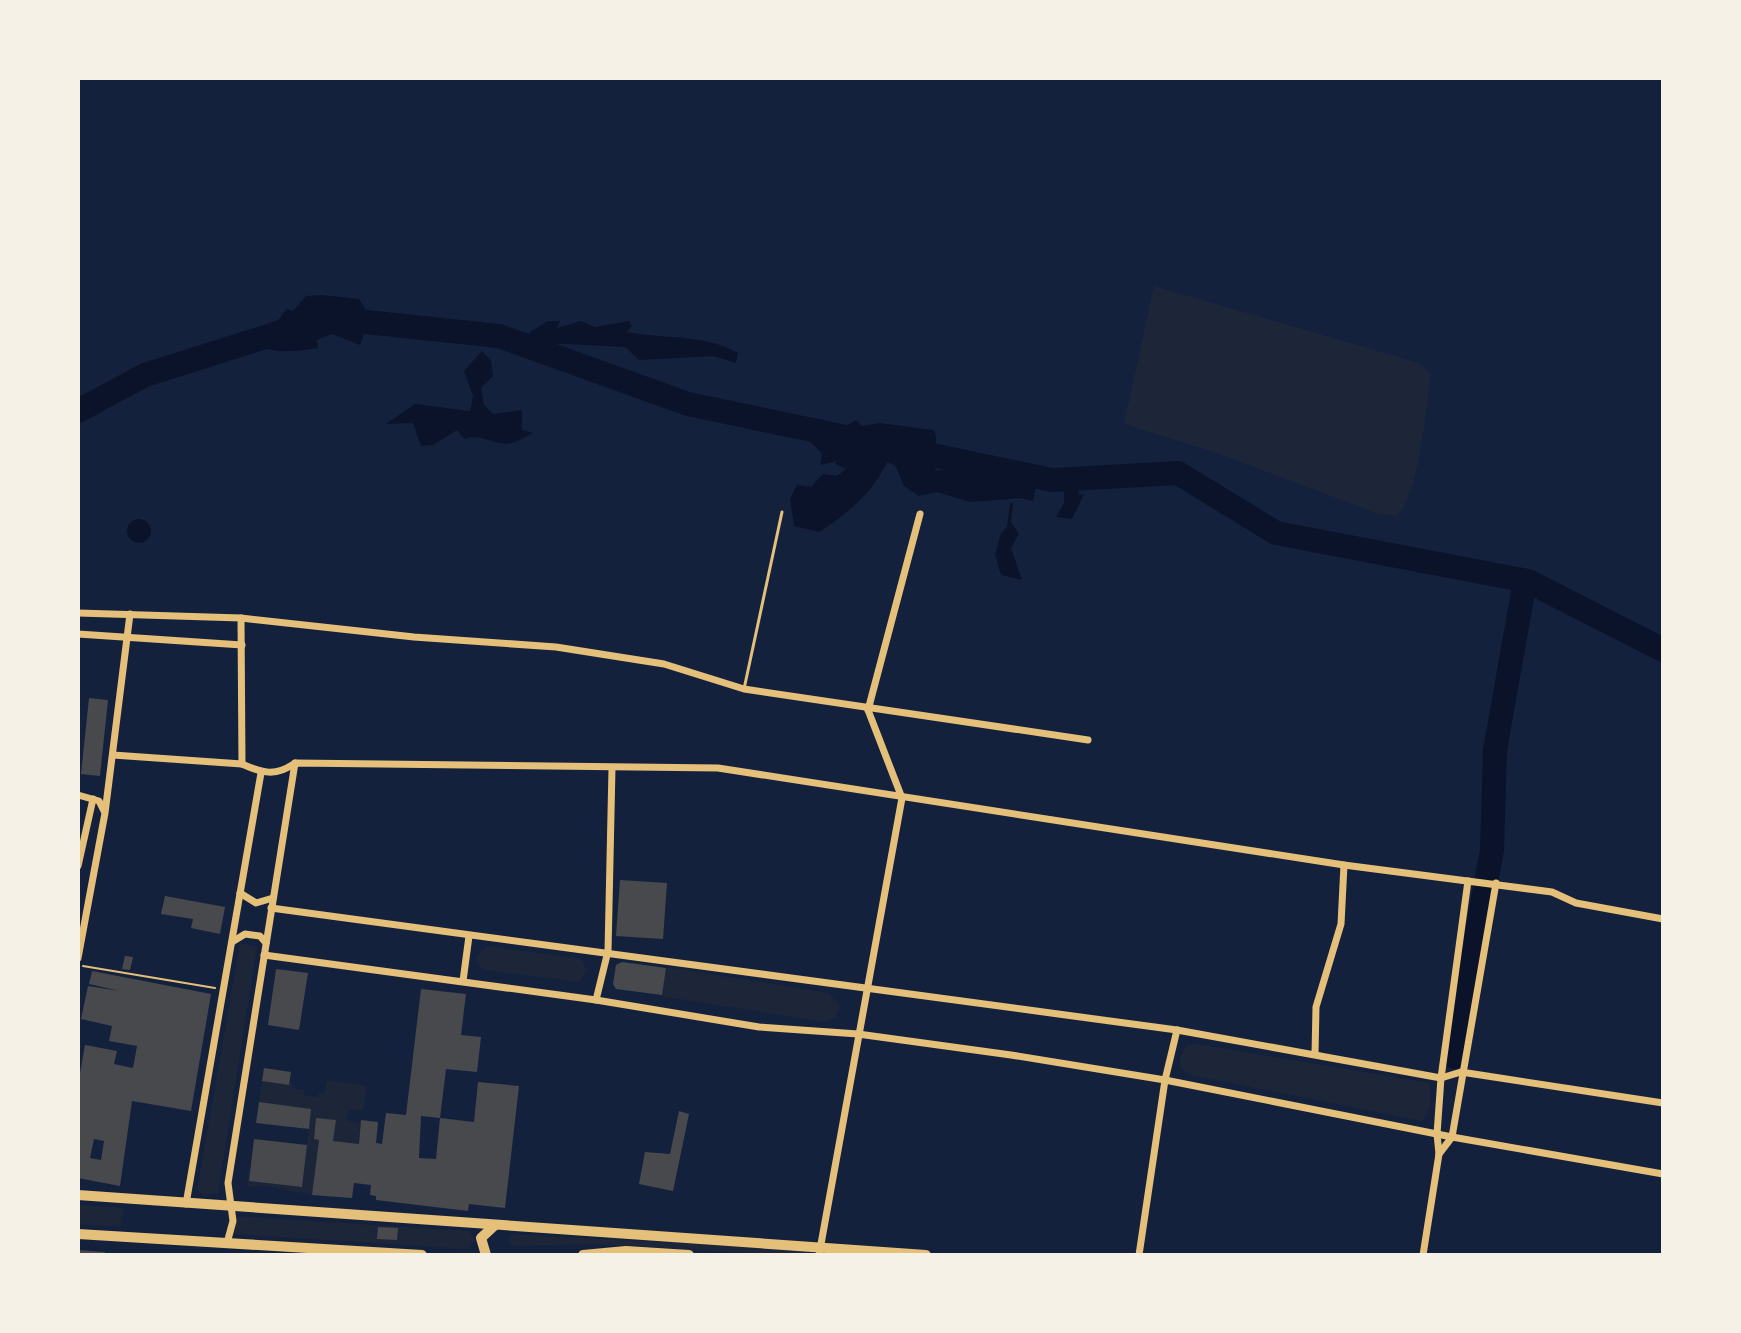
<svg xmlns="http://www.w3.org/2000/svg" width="1741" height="1333" font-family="'Varela Round',sans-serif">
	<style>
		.green { fill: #1d2539 }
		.water { fill: #0b132b }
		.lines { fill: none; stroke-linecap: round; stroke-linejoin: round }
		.river { stroke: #0b132b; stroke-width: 24 }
		.building { fill: #48494c; fill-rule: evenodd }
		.path { stroke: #e5c07b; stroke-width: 2 }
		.service { stroke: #e5c07b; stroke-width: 3 }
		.minor { stroke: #e5c07b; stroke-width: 7 }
		.secondary { stroke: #e5c07b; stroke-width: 10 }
	</style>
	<rect width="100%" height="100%" fill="#14213d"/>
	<!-- green -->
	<g class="green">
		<path d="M 1154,286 L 1419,363 L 1431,374 C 1425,410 1421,490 1397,516 L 1379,514 L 1217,453 L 1124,424 Z"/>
		<path d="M 240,943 L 257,947 L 218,1193 L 204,1196 L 197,1190 Z"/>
		<path d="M 488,946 L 582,959 L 587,971 L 579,982 L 484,970 L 478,965 L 477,955 Z"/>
		<path d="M 666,967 L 829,993 L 840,1007 L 835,1018 L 824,1022 L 661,996 Z"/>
		<path d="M 1197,1044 L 1429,1083 C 1433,1092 1430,1114 1422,1121 L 1190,1075 L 1181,1069 L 1180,1057 L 1187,1045 Z"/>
		<path d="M 327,1080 L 367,1086 L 363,1111 L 349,1109 L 346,1120 L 360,1123 L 359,1144 L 333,1141 L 335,1120 L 316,1119 L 314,1138 L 319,1140 L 312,1195 L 265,1186 L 247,1187 L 249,1166 L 250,1181 L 302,1187 L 311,1109 L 259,1102 L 262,1081 L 288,1085 L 292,1081 L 292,1088 L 304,1090 L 304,1095 L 318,1097 L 319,1093 L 324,1093 Z"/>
		<path d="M 78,1205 L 124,1208 L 121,1227 L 78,1224 Z"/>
		<path d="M 236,1216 L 469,1231 L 475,1240 L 468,1249 L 234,1234 Z"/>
		<path d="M 510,1234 L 806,1250 L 809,1253 L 786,1255 L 595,1244 L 510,1246 Z"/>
	</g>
	<!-- water -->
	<g class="water">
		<path d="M 322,295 L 359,299 L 370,317 L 360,345 L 332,334 L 317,340 L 318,348 C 296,352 273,354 253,344 L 262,325 L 271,329 L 287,309 L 293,311 L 306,296 Z"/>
		<path d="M 548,321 L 560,321 L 557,328 L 581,321 L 595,327 L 629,321 L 632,326 L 627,332 C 663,339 705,334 738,353 L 736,363 L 714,356 L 639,360 L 625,347 L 544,343 L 529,339 L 530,332 Z"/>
		<path d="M 482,351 L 491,360 L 493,376 L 481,388 L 484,405 L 493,414 L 522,410 L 522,430 L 533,433 C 526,436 521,440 515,442 C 496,449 484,432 464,439 L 457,430 L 433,445 L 421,446 L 413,423 L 386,424 L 415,404 L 470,411 L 473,396 L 464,371 Z"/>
		<path d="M 856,420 L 862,426 L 879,423 L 934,430 C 940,444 930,458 936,471 L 957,468 L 961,454 L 968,452 L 973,470 L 981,469 L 985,460 L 1002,460 L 1018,482 L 1036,487 L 1033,501 L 1020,498 L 970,502 L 937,492 L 919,496 L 904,486 L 895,465 L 887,462 C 874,492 846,515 819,532 L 794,526 L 790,499 L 797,485 L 811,487 L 823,474 L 837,476 L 846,469 L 835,464 L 837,461 L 820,465 L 822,454 L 806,437 L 811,432 L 818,438 L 841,442 L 843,428 Z"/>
		<path d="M 1064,474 L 1077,475 L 1079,495 L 1084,494 L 1072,519 L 1056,517 L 1064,503 Z"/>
		<path d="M 1010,503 L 1013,503 L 1011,522 L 1019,534 L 1011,548 L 1022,580 L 1001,575 L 995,555 L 1001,533 L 1007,527 Z"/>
		<circle cx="139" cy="531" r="12"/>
	</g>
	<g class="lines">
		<!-- river -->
		<g class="river">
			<path d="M 338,319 L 499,336 L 688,404 L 1052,480 L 1178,473 L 1276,533 L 1528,581 L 1663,650"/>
			<path d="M 78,411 L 145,375 L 284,331"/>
			<path d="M 1454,1057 L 1492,850 L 1495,750 L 1525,581"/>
		</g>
	</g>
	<!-- building -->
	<g class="building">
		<path d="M 89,698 L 108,700 L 100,776 L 81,774 Z"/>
		<path d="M 620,880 L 667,883 L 663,939 L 616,936 Z"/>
		<path d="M 165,896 L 225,907 L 220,934 L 191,928 L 193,919 L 161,914 Z"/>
		<path d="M 125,956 L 133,957 L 130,970 L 122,969 Z"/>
		<path d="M 622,962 L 666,968 L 662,995 L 616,989 L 613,984 L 616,965 Z"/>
		<path d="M 276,969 L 308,973 L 299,1030 L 268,1025 Z"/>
		<path d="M 92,971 L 211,994 L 191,1111 L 132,1101 L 120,1186 L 78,1178 L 78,1084 L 85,1045 L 117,1051 L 114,1064 L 133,1068 L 137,1046 L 109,1041 L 112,1026 L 81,1019 L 88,986 L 120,991 L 89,984 ZM 94,1139 L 104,1141 L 101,1160 L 90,1158 Z"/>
		<path d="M 421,989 L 466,994 L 461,1035 L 481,1037 L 477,1072 L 446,1069 L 440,1118 L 421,1116 L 419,1158 L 436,1159 L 440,1118 L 474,1122 L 478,1082 L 519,1086 L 505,1208 L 469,1204 L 468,1211 L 376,1200 L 376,1196 L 370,1195 L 371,1185 L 354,1183 L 352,1198 L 312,1195 L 319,1140 L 314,1139 L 316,1118 L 336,1120 L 333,1141 L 359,1144 L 361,1120 L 378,1122 L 376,1143 L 382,1144 L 386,1113 L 406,1115 Z"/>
		<path d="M 264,1068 L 291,1072 L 289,1085 L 262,1081 Z"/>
		<path d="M 259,1102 L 311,1109 L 309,1129 L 256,1123 Z"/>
		<path d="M 679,1111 L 689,1114 L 673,1191 L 639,1184 L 645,1152 L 670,1154 Z"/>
		<path d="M 254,1139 L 307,1145 L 302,1187 L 249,1181 Z"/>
		<path d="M 378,1227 L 398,1228 L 397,1240 L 377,1239 Z"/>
		<path d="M 78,1250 L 105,1252 L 104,1255 L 78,1255 Z"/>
	</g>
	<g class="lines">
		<!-- path -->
		<path class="path" d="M 83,966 L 215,988"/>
		<!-- service -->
		<path class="service" d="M 744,689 L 782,512"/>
		<!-- minor -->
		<g class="minor">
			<path d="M 78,613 L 241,618 L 414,637 L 556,647 L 664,664 L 744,689 L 1088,740"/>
			<path d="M 241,618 L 242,764"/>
			<path d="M 78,634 L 242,645"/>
			<path d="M 868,710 L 920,514"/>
			<path d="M 868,710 L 902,798"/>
			<path d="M 113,755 L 242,764 C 262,773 276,777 295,763 L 718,768 L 1344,865 L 1552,892 L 1576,903 L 1663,919"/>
			<path d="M 78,795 L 99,801 L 104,811"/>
			<path d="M 78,866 L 93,799"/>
			<path d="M 240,893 L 256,903 L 273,898"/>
			<path d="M 271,908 L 1177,1030 L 1441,1078 L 1461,1072 L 1663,1103"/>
			<path d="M 232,942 L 245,934 L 260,936 L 266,943"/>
			<path d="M 264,955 L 596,1000 L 759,1027 L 858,1034 L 1011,1055 L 1165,1080 L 1452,1137 L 1663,1174"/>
			<path d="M 78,958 L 105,813 L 130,614"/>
			<path d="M 463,981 L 469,936"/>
			<path d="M 596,1000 L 608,951 L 612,768"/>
			<path d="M 1315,1054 L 1316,1007 L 1341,924 L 1344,865"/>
			<path d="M 1439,1154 L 1452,1137 L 1496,883"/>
			<path d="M 186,1204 L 261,773"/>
			<path d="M 227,1243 L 233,1221 L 228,1183 L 295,763"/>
			<path d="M 819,1255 L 902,798"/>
			<path d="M 1139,1255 L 1165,1080 L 1177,1030"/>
			<path d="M 1423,1255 L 1439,1154 L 1437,1134 L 1441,1078 L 1468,881"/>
		</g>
		<!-- secondary -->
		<g class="secondary">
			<path d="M 78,1195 L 926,1255"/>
			<path d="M 78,1234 L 422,1255"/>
			<path d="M 486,1255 L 481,1238 L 495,1225"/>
			<path d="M 583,1255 L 626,1251 L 689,1255"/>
		</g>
	</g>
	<!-- border -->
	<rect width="1741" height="1333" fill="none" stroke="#f6f1e7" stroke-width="160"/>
</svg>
